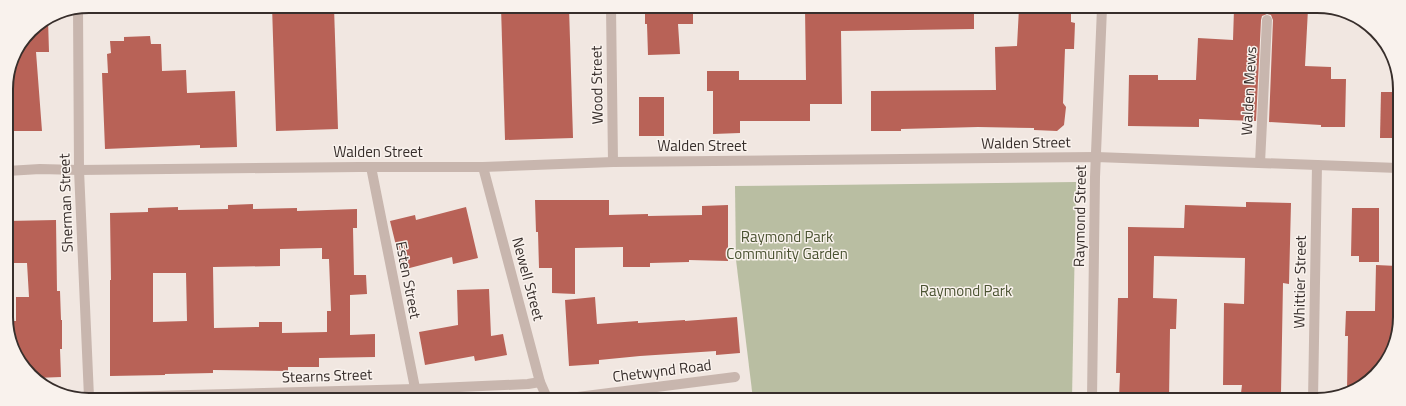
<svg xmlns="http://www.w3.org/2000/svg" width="1406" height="406" font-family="'Titillium Web',sans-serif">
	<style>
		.green { fill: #b9bea2 }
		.building { fill: #b86257; fill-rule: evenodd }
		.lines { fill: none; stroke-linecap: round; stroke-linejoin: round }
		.minor { stroke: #c8b6ae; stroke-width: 10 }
		.labels { text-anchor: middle; stroke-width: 3; stroke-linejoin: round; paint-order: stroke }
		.street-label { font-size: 15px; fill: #372e2b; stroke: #f9f2ed }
		.park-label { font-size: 15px; fill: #4b5332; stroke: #f9f2ed }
		.rim { fill: none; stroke: #372e2b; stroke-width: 2 }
	</style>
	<rect width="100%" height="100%" fill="#f1e7e1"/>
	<!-- green -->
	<path class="green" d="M 1076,182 L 1072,399 L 753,399 L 736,260 L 735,186 Z"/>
	<!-- building -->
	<g class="building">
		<path d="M 272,6 L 334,7 L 338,129 L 276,131 Z"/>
		<path d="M 501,7 L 569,7 L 573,138 L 505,140 Z"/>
		<path d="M 645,7 L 693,7 L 693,24 L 678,24 L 680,54 L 648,55 L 647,24 L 645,24 Z"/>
		<path d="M 805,8 L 974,8 L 974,29 L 841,31 L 842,104 L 810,104 L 810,121 L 740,121 L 740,133 L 713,134 L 713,91 L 707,91 L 707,71 L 739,71 L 739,80 L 806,80 Z"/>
		<path d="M 1019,8 L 1071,8 L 1071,22 L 1075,23 L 1074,49 L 1065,49 L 1063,103 L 1066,107 L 1064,125 L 1057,131 L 1034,130 L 1034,128 L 978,127 L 901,129 L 901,131 L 871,131 L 871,91 L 996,90 L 995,47 L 1017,46 Z"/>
		<path d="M 1234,9 L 1308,9 L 1305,66 L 1331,67 L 1331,79 L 1346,79 L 1345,127 L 1321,127 L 1321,125 L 1269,122 L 1273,20 L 1271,15 L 1267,14 L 1262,16 L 1261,20 L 1256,121 L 1199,119 L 1199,127 L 1128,126 L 1129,75 L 1158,75 L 1158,80 L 1196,80 L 1198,38 L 1233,40 Z"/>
		<path d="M 48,19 L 49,52 L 36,52 L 42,131 L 6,131 L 6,84 L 12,57 L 30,30 Z"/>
		<path d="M 150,36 L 151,44 L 161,44 L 162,71 L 186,70 L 187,93 L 235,91 L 237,147 L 200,148 L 200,145 L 105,149 L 102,73 L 108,73 L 107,54 L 111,53 L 110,41 L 124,41 L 124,37 Z"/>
		<path d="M 1381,92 L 1398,92 L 1398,138 L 1380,138 Z"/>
		<rect x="639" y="97" width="25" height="39"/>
		<path d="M 535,200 L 609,200 L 609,215 L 648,214 L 648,216 L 702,215 L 702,206 L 728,205 L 728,261 L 689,260 L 689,262 L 650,263 L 650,267 L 623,267 L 623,247 L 575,248 L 575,294 L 552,293 L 552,268 L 539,268 L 538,232 L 536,232 Z"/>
		<path d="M 1246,202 L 1291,203 L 1289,284 L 1283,283 L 1281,393 L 1241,393 L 1242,385 L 1223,385 L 1224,303 L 1244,304 L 1245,258 L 1154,256 L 1153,298 L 1177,299 L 1176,329 L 1170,329 L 1169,400 L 1119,399 L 1120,373 L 1116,373 L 1118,298 L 1128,298 L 1128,227 L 1184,228 L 1185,205 L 1246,207 Z"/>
		<path d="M 253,204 L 253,209 L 297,208 L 297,211 L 357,209 L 357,228 L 353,228 L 354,275 L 366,275 L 367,294 L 350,295 L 350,335 L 375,334 L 375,357 L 319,358 L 319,367 L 288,367 L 288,371 L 213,370 L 213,373 L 165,374 L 165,375 L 110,376 L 110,280 L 111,280 L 110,213 L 148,212 L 148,208 L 178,207 L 178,210 L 228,209 L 228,205 ZM 322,248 L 322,259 L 329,259 L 331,311 L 327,311 L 327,332 L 282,333 L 282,322 L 259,322 L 259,327 L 214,328 L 213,267 L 280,266 L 280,249 ZM 153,273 L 186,273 L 187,321 L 153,322 Z"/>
		<path d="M 466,207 L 478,258 L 453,264 L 452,257 L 402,270 L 390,221 L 415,215 L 416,220 Z"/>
		<path d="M 1352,208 L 1379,208 L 1379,262 L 1359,262 L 1359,256 L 1351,256 Z"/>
		<path d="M 56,220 L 57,291 L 60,291 L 61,320 L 62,320 L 62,349 L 60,349 L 61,377 L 36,378 L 27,372 L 12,341 L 11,321 L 16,321 L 16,297 L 29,297 L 27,263 L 7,263 L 7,221 Z"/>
		<path d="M 1376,265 L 1397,266 L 1395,312 L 1397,312 L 1397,337 L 1372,380 L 1347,390 L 1348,336 L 1345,336 L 1346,311 L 1375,311 Z"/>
		<path d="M 489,289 L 491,336 L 503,334 L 507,355 L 475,361 L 474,356 L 425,365 L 419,332 L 458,325 L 457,290 Z"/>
		<path d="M 595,297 L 597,324 L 638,321 L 638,323 L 685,320 L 685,321 L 737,317 L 740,353 L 716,355 L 716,351 L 640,356 L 599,360 L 599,364 L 569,366 L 565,300 Z"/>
	</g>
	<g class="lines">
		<!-- minor -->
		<g class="minor">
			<path d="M 611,7 L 613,162"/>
			<path d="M 78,8 L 79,170 L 89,397"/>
			<path d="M 1260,163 L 1267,20"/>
			<path d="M 371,167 L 417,398"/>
			<path d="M 483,167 L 540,382 L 547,398"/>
			<path d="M 7,171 L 40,169 L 79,170 L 359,167 L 483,167 L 613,162 L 1096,157 L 1398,168"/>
			<path d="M 115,397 L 415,389 L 528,384 L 540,382"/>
			<path d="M 570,398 L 735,377"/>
			<path d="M 1092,399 L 1095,177 L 1102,8"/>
			<path d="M 1313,400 L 1317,165"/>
		</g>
	</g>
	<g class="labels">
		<!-- street labels -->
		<g class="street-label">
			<text transform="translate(597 85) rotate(-91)" y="5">Wood Street</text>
			<text transform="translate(1249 91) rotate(-87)" y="5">Walden Mews</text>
			<text transform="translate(1026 143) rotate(-1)" y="5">Walden Street</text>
			<text x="702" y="151">Walden Street</text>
			<text x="378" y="157">Walden Street</text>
			<text transform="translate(66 203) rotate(-92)" y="5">Sherman Street</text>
			<text transform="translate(1080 216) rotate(-89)" y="5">Raymond Street</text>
			<text transform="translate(528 279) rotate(75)" y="5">Newell Street</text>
			<text transform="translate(408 280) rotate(79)" y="5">Esten Street</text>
			<text transform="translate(1300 282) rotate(-89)" y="5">Whittier Street</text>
			<text transform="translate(662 371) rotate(-7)" y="5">Chetwynd Road</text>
			<text transform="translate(327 376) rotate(-2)" y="5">Stearns Street</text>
		</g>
		<!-- park labels -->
		<g class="park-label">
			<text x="787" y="242">Raymond Park<tspan x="787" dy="17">Community Garden</tspan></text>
			<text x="966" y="296">Raymond Park</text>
		</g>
	</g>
	<!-- crop -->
	<path d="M0 0H1406V406H0ZM89 13H1317A76 76 0 0 1 1393 89V317A76 76 0 0 1 1317 393H89A76 76 0 0 1 13 317V89A76 76 0 0 1 89 13Z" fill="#f9f2ed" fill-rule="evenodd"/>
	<path class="rim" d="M89 13H1317A76 76 0 0 1 1393 89V317A76 76 0 0 1 1317 393H89A76 76 0 0 1 13 317V89A76 76 0 0 1 89 13Z"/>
</svg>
